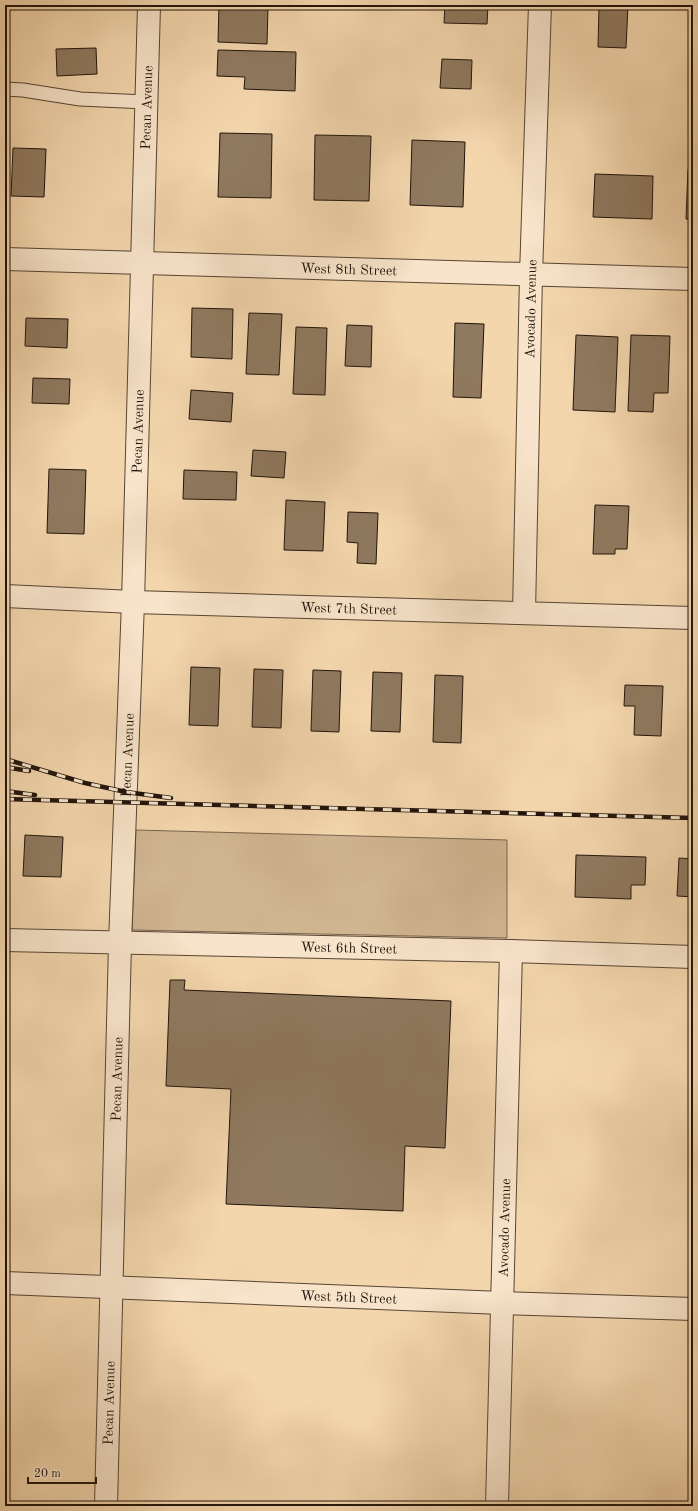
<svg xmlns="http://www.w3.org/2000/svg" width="698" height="1511" font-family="'Old Standard TT',serif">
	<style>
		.green { fill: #d0b591; stroke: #78644e }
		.building { fill: #8f795f; stroke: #21140b }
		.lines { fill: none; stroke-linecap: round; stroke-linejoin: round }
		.service-casing { stroke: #564434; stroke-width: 15 }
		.minor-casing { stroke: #564434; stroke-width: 24 }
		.tertiary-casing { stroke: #564434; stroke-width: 24 }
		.service { stroke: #f8e4ca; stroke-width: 13 }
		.minor { stroke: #f8e4ca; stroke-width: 22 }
		.tertiary { stroke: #f8e4ca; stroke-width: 22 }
		.rail-casing { stroke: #21140b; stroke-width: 4.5 }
		.rail { stroke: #f8e4ca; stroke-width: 3; stroke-dasharray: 9; stroke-linecap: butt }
		.labels { text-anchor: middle; stroke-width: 3.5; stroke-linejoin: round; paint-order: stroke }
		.street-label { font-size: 14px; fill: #21140b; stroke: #f8e4ca }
	</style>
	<rect width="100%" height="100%" fill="#f4d6ad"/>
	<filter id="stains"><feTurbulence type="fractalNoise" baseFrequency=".005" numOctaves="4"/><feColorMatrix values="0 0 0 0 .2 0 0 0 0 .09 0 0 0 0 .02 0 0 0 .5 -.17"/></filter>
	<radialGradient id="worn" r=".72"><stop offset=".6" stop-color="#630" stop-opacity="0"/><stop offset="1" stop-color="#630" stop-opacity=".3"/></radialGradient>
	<!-- green -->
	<path class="green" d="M 136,830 L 507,840 L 507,938 L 132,930 Z"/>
	<!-- building -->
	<g class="building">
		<path d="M 219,5 L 268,7 L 267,44 L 218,42 Z"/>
		<path d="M 445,5 L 488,5 L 487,24 L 444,23 Z"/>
		<path d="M 599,5 L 628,5 L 626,48 L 598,47 Z"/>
		<path d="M 690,8 L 693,8 L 693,43 L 689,42 Z"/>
		<path d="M 96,48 L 97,74 L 57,76 L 56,49 Z"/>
		<path d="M 218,50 L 296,52 L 295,91 L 244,89 L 245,77 L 217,76 Z"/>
		<path d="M 442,59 L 472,60 L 471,89 L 440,88 Z"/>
		<path d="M 220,133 L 272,134 L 271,198 L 218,197 Z"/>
		<path d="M 315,135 L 371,136 L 369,201 L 314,200 Z"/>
		<path d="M 412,140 L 465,142 L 463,207 L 410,205 Z"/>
		<path d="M 13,148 L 46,149 L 44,197 L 11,196 Z"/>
		<path d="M 688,169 L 693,169 L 693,220 L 686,219 Z"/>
		<path d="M 595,174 L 653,176 L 652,219 L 593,217 Z"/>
		<path d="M 192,308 L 233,309 L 232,359 L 191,357 Z"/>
		<path d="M 249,313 L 282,314 L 279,375 L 246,374 Z"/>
		<path d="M 26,318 L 68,319 L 67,348 L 25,346 Z"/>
		<path d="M 455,323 L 484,324 L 481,398 L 453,397 Z"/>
		<path d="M 347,325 L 372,326 L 371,367 L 345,366 Z"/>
		<path d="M 692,326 L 693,326 L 693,387 L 690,387 Z"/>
		<path d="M 296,327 L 327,328 L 325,395 L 293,394 Z"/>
		<path d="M 576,335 L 618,337 L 615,412 L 573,410 Z"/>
		<path d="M 631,335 L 670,336 L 668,393 L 654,393 L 653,412 L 628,411 Z"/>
		<path d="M 33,378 L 70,379 L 69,404 L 32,403 Z"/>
		<path d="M 191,390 L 233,393 L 231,422 L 189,419 Z"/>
		<path d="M 253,450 L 286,452 L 284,478 L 251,476 Z"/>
		<path d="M 49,469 L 86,470 L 84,534 L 47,533 Z"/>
		<path d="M 184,470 L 237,472 L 236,500 L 183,499 Z"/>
		<path d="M 286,500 L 325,502 L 323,551 L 284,550 Z"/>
		<path d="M 595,505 L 629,506 L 627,549 L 615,549 L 615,554 L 593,554 Z"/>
		<path d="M 348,512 L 378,513 L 376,564 L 357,563 L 358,543 L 347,542 Z"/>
		<path d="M 191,667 L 220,668 L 218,726 L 189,725 Z"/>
		<path d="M 254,669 L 283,670 L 281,728 L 252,727 Z"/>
		<path d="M 313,670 L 341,671 L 339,732 L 311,731 Z"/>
		<path d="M 373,672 L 402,673 L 400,732 L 371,731 Z"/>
		<path d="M 435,675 L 463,676 L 461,743 L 433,742 Z"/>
		<path d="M 625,685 L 663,686 L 661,736 L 634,735 L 635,706 L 624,706 Z"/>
		<path d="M 25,835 L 63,837 L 61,877 L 23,876 Z"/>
		<path d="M 576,855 L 646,857 L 645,885 L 631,885 L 631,899 L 575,897 Z"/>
		<path d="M 679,858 L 693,859 L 693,897 L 677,896 Z"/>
		<path d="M 170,980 L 185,980 L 184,990 L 451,1001 L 445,1148 L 405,1146 L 403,1211 L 226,1204 L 231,1089 L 166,1086 Z"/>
	</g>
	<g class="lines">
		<!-- service casing -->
		<g class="service-casing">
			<path id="service" d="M 5,89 L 23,90 L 80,99 L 146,102"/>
		</g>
		<!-- minor casing -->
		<g class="minor-casing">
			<g id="minor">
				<path id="s1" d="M 5,596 L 133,602 L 693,618"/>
				<path id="s2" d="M 524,613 L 531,275 L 540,5"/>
				<path id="s3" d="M 5,940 L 511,951 L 693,957"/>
				<path id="s4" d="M 5,1283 L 502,1303 L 693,1309"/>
				<path id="s5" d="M 106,1506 L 120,943 L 133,602 L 149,5"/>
				<path id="s6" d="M 497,1506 L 511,951"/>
			</g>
		</g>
		<!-- tertiary casing -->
		<g class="tertiary-casing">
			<g id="tertiary">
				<path id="s7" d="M 5,259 L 693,279"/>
			</g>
		</g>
		<!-- service -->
		<use href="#service" class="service"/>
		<!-- minor -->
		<use href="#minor" class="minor"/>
		<!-- tertiary -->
		<use href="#tertiary" class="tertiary"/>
		<!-- rail casing -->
		<g class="rail-casing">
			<g id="rail">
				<path d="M 5,759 L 85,783 L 126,792 L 171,798"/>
				<path d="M 5,767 L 29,771"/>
				<path d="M 5,791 L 35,795"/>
				<path d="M 5,799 L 693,818"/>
			</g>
		</g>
		<!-- rail -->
		<use href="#rail" class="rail"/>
	</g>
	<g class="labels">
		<!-- street labels -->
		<g class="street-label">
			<text dy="5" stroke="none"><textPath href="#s5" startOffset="1399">Pecan Avenue</textPath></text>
			<text dy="5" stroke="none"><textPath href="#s7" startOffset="344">West 8th Street</textPath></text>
			<text dy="5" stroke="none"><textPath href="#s2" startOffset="304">Avocado Avenue</textPath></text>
			<text dy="5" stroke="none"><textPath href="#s5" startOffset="1075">Pecan Avenue</textPath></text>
			<text dy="5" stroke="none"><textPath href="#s1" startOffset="344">West 7th Street</textPath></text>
			<text dy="5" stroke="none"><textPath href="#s5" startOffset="751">Pecan Avenue</textPath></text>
			<text dy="5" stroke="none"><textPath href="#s3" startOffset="344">West 6th Street</textPath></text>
			<text dy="5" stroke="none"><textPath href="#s5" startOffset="427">Pecan Avenue</textPath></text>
			<text dy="5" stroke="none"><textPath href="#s6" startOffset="278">Avocado Avenue</textPath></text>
			<text dy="5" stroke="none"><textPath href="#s4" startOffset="344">West 5th Street</textPath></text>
			<text dy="5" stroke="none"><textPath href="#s5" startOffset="103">Pecan Avenue</textPath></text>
		</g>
	</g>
	<!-- margin -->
	<rect width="698" height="1511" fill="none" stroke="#f4d6ad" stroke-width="20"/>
	<rect x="6" y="6" width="686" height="1499" fill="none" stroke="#21140b" stroke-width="2"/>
	<rect x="10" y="10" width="678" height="1491" fill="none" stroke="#21140b"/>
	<!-- scale -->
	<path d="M28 1477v6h68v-6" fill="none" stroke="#21140b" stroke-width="2"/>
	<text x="34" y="1477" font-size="12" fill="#21140b" stroke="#f8e4ca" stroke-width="3" paint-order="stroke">20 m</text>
	<rect width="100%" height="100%" filter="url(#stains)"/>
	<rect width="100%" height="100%" fill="url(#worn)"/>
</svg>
